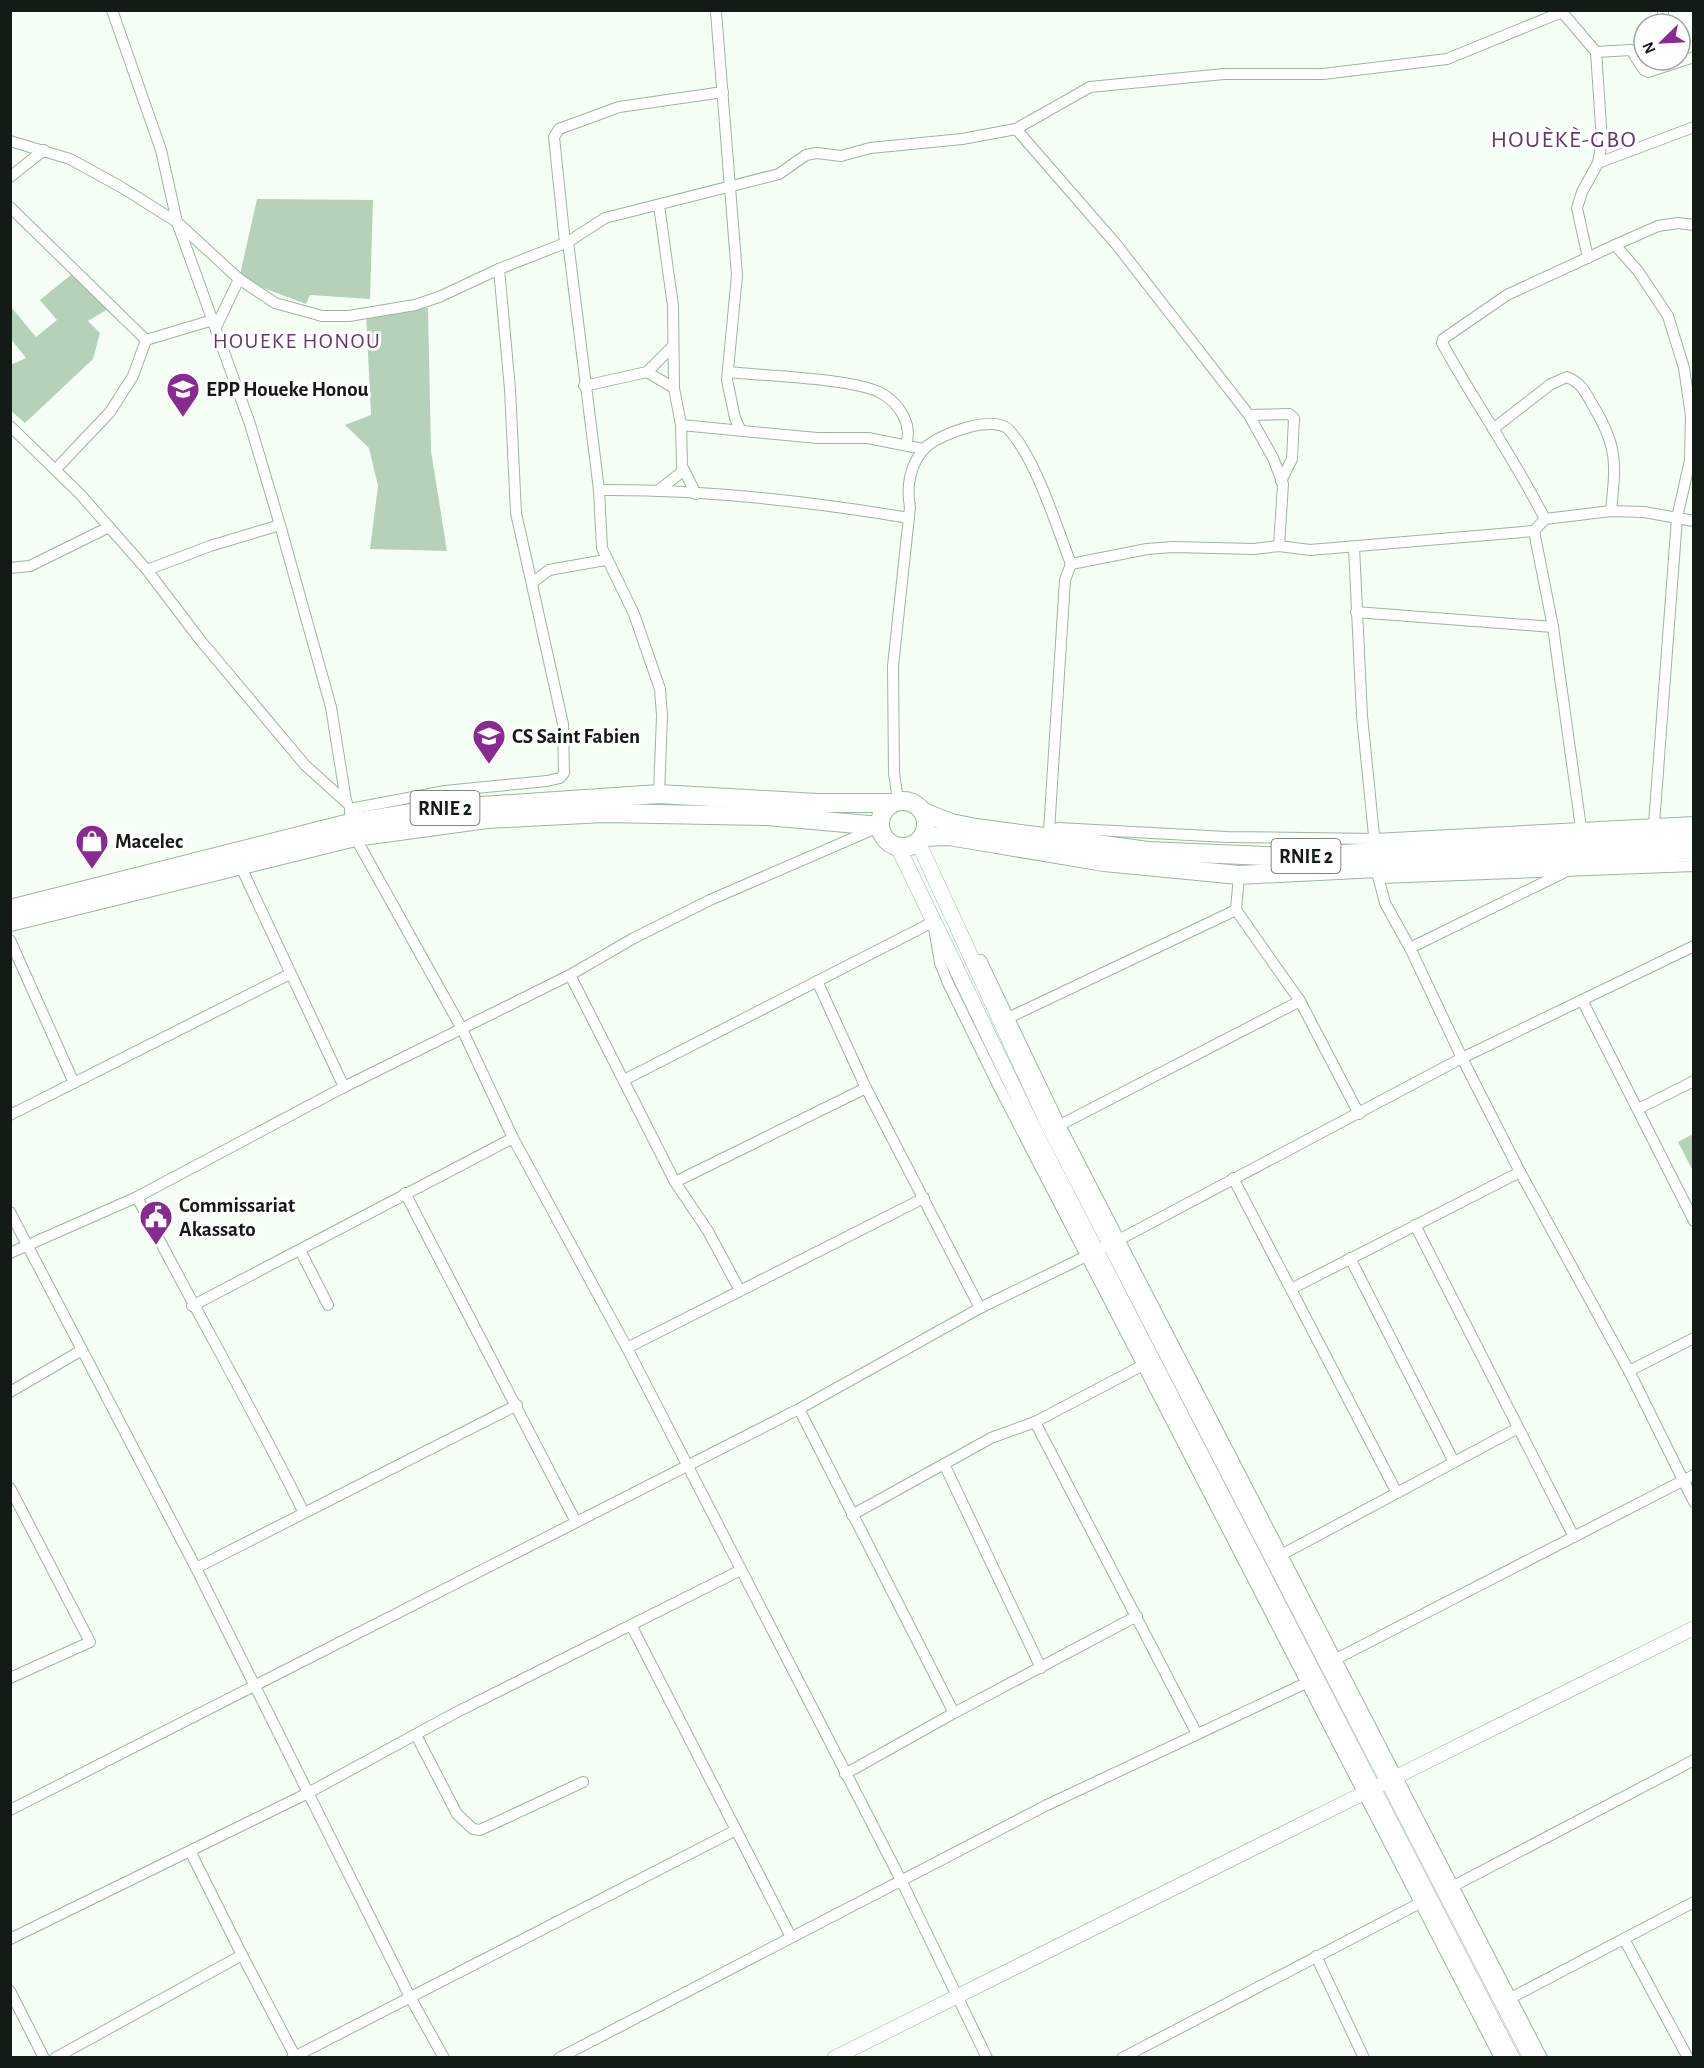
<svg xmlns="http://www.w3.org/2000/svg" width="1704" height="2068" font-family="'Alegreya Sans',sans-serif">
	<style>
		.green { fill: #b5d2b8 }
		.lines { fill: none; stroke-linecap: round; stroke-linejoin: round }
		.minor-casing { stroke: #9db5a0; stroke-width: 12 }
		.tertiary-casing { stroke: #9db5a0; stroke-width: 15 }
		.secondary-casing { stroke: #9db5a0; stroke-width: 16 }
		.trunk-casing { stroke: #9db5a0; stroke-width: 20 }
		.minor { stroke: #fff; stroke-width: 10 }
		.tertiary { stroke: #fff; stroke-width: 14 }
		.secondary { stroke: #fff; stroke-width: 15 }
		.trunk { stroke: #fff; stroke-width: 18 }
		.labels { text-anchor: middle; stroke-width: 6; stroke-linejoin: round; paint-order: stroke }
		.shield { fill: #fff; stroke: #595f5a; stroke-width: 1.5 }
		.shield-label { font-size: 20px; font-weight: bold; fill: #121b14 }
		.poi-label { font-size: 21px; font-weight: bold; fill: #121b14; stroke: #fff; text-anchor: start }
		.neighbourhood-label { font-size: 22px; letter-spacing: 1.5px; fill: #67386c; stroke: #fff }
		.quarter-label { font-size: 24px; letter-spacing: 1.5px; fill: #67386c; stroke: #fff }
	</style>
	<rect width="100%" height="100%" fill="#f5fff6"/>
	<!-- green -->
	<g class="green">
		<path d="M 257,199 L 373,200 L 370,299 L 310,295 L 306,304 L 239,279 Z"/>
		<path d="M 72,274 L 108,309 L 88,321 L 100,333 L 93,359 L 25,423 L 11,411 L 10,365 L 26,358 L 11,339 L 11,307 L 36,337 L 57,320 L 40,300 Z"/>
		<path d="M 428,308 L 431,451 L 447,551 L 370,549 L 378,486 L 369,448 L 345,425 L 371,415 L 366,313 Z"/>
		<path d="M 1693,1134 L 1693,1171 L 1678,1142 Z"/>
	</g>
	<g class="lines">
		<!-- minor casing -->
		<g class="minor-casing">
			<g id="minor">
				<path d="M 112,10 L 161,150 L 177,222 L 250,424 L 280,525 L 331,707 L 346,801"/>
				<path d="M 716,12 L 737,275 L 727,380 L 735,418 L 740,429"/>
				<path d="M 1663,24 L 1663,10"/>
				<path d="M 1596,52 L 1631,50 L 1644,70 L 1648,72 L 1694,57"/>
				<path d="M 1016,129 L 1090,87 L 1224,74 L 1323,74 L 1447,59 L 1562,12 L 1596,52 L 1602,141 L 1598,163 L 1582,192 L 1577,208 L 1588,258"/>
				<path d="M 10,141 L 70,159 L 121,187 L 177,222 L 239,279 L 275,303 L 322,316 L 349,316 L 415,305 L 439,297 L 499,269 L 568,242 L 605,218 L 779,174 L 806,155 L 817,153 L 841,156 L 870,148 L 962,139 L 1016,129 L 1116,244 L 1249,415 L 1273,458 L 1283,484 L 1279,546"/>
				<path d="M 1598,163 L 1694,127"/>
				<path d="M 10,177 L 44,150"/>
				<path d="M 659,205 L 673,306 L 674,388 L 681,425 L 682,466 L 696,494"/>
				<path d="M 10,207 L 146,340"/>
				<path d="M 568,242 L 599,490 L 602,548 L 634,614 L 660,689 L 662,716 L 659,794"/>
				<path d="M 565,243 L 554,137 L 559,129 L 619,107 L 723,92"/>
				<path d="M 1615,245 L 1638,271 L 1668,316 L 1684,368 L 1691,416 L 1690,460 L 1677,518 L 1654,824"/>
				<path d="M 499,269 L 510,389 L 516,513 L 563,724 L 564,773 L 560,778 L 547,781 L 445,791 L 350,809 L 350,823 L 355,837 L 461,1027 L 513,1138 L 627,1348 L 901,1880 L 987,2058"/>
				<path d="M 216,327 L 239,279"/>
				<path d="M 146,340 L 213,320"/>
				<path d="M 647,372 L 674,388"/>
				<path d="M 728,372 C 765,376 849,378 879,392 C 899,402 913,424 906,445"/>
				<path d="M 584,386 L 647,372 L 672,347"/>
				<path d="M 1249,415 L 1289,414 L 1294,418 L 1292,459 L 1281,481"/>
				<path d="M 681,425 L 817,438 L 868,438 L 923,449"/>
				<path d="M 10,426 L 80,494 L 147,570 L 201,641 L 305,765 L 347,803"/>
				<path d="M 1493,429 L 1551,384 L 1567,377 C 1581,383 1585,391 1592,404 C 1618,446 1616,463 1611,511"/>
				<path d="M 56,469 L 110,412 L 133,376 L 146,340"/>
				<path d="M 599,490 C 702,489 807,501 909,518"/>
				<path d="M 659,490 L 683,471"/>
				<path d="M 1545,519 C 1514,458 1475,403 1442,343 L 1443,339 L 1507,295 L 1615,245 L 1658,226 L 1678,223 L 1694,225"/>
				<path d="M 1354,547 L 1362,716 L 1375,845"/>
				<path d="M 10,568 L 30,566 L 109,527"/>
				<path d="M 147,570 L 210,546 L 280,525"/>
				<path d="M 532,583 L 549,570 L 605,560"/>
				<path d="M 1356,612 L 1553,627"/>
				<path d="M 898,801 L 894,773 L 893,666 L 910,507 C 906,487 910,463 926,447 C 940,434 995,413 1010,431 C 1037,462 1056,525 1071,564"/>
				<path d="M 1049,831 L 1065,580 L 1071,564 L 1147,549 L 1173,547 L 1254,549 L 1279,546 L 1310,550 L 1534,531"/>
				<path d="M 1045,834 L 1058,828 L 1227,837 L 1374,839 L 1694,822"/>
				<path d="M 1582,835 L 1553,627 L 1534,531 L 1545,519 L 1611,511 L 1644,512 L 1694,521"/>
				<path d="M 240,865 L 344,1087"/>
				<path d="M 1377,870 L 1381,878 L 1694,866"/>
				<path d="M 1239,875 L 1236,910 L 1300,1001 L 1359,1114"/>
				<path d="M 1378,876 L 1385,903 L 1410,948 L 1462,1058 L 1520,1172 L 1629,1371 L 1694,1502"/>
				<path d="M 10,940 L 74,1083"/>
				<path d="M 1410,948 L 1563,873"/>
				<path d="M 981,960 L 1060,1125 L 1542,2058"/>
				<path d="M 570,975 L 675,1182 L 708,1231 L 739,1289"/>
				<path d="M 817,981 L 866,1088 L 980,1308"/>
				<path d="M 1582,1000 L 1694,1221"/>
				<path d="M 1008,1018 L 1236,910"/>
				<path d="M 624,1080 L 933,922 L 940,963 L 948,983 L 998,1085 L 1500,2058"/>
				<path d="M 1638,1109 L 1694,1081"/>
				<path d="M 10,1115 L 290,974"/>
				<path d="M 1060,1125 L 1300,1001"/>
				<path d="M 1233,1178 L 1397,1493"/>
				<path d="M 675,1182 L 866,1088"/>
				<path d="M 405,1193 L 576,1522"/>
				<path d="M 137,1197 C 191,1303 251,1405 303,1511"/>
				<path d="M 10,1212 L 196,1568 L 410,1997 L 444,2058"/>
				<path d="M 1415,1225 L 1574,1537"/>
				<path d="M 300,1250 L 328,1305"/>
				<path d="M 10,1253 L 137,1197 L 344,1087 L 570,975 L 634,938 L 710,900 L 874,829"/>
				<path d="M 1350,1258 L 1454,1462"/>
				<path d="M 1293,1288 L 1520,1172"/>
				<path d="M 192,1306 L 513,1138"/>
				<path d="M 627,1348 L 924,1198"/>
				<path d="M 1629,1371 L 1694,1338"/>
				<path d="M 10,1392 L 82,1350"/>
				<path d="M 799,1409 L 954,1713"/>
				<path d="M 1035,1422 L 1197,1734"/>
				<path d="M 944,1464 L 1041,1668"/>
				<path d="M 10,1488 L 90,1642 L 10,1678"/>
				<path d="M 852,1515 L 991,1438 L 1035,1422 L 1149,1362"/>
				<path d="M 1283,1554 L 1518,1428"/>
				<path d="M 196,1568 L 517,1405"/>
				<path d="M 631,1625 L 791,1937"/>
				<path d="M 1338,1658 L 1694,1475"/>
				<path d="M 416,1735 L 457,1814 L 473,1829 L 480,1830 L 583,1782"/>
				<path d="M 845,1774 L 954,1713 L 1137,1616"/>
				<path d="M 10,1810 L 799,1409 L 980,1308 L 1111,1244 L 1462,1058 L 1694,946"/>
				<path d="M 1448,1889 L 1694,1760"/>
				<path d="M 10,1939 L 308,1793 L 455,1713 L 741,1570"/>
				<path d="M 1624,1939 L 1688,2058"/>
				<path d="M 242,1955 L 296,2058"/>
				<path d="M 1316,1956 L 1364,2058"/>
				<path d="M 10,1991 L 44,2058"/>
				<path d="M 1505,2001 L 1694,1902"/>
				<path d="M 55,2058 L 242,1955 L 191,1853"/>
				<path d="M 292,2058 L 736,1830"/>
				<path d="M 559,2058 L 1047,1805 L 1306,1683"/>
				<path d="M 1122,2058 L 1420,1903"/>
			</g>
		</g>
		<!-- tertiary casing -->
		<g class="tertiary-casing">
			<path id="tertiary" d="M 834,2058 L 1694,1628"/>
		</g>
		<!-- secondary casing -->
		<g class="secondary-casing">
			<g id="secondary">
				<path d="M 918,842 L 1049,1126 L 1531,2058"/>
				<path d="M 898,847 L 1038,1138 L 1512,2058"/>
			</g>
		</g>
		<!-- trunk casing -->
		<g class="trunk-casing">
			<g id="trunk">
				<circle cx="903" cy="824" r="23"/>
				<path d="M 923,812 L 951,823 L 976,828 L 1148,851 L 1287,857 L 1694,835"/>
				<path d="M 923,837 L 949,836 L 1104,862 L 1239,875 L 1694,852"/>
				<path d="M 10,909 L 350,823 L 437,809 L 659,794 L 817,803 L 891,803"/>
				<path d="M 10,922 L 355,837 L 487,819 L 604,813 L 767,816 L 880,826"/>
			</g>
		</g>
		<!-- minor -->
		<use href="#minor" class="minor"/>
		<!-- tertiary -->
		<use href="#tertiary" class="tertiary"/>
		<!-- secondary -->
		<use href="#secondary" class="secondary"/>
		<!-- trunk -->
		<use href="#trunk" class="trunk"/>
	</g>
	<!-- icons -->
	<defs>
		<g id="school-pin" transform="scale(1.725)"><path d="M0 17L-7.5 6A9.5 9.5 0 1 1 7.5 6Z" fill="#892992" stroke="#fff"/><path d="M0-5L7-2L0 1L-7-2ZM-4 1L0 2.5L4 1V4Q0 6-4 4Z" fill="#fff"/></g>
		<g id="shop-pin" transform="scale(1.725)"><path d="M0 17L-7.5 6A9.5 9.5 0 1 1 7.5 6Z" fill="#892992" stroke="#fff"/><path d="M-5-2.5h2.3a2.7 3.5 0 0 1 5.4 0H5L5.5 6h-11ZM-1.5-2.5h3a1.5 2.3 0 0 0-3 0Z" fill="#fff"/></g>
		<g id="civic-pin" transform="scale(1.725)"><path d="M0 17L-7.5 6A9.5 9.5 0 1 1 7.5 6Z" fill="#892992" stroke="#fff"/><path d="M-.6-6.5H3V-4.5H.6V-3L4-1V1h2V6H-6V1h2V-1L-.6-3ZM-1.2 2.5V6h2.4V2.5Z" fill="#fff"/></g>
	</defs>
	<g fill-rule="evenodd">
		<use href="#school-pin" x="183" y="389"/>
		<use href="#school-pin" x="489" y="736"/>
		<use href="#shop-pin" x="92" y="841"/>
		<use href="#civic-pin" x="156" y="1217"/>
	</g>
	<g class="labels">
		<!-- shield labels -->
		<g class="shield">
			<rect x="410.5" y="791" width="69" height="34" rx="4.5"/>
			<rect x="1271.5" y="839" width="69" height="34" rx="4.5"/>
		</g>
		<g class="shield-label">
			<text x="445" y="815">RNIE 2</text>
			<text x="1306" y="863">RNIE 2</text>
		</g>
		<!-- poi labels -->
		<g class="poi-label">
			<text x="206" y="396">EPP Houeke Honou</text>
			<text x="512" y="743">CS Saint Fabien</text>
			<text x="115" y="848">Macelec</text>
			<text x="179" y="1212">Commissariat<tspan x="179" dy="24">Akassato</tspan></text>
		</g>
		<!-- neighbourhood labels -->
		<g class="neighbourhood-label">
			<text x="297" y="348">HOUEKE HONOU</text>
		</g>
		<!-- quarter labels -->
		<g class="quarter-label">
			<text x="1564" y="147">HOUÈKÈ-GBO</text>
		</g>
	</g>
	<!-- border -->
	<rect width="1704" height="2068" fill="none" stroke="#121b14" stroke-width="24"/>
	<!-- north arrow -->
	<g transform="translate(1662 42) rotate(246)"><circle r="28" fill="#ffffff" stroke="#a0a4a1" stroke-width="1.5"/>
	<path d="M0-4.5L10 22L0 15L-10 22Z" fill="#892992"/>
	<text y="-9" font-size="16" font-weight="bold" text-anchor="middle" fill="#121b14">N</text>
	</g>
</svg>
